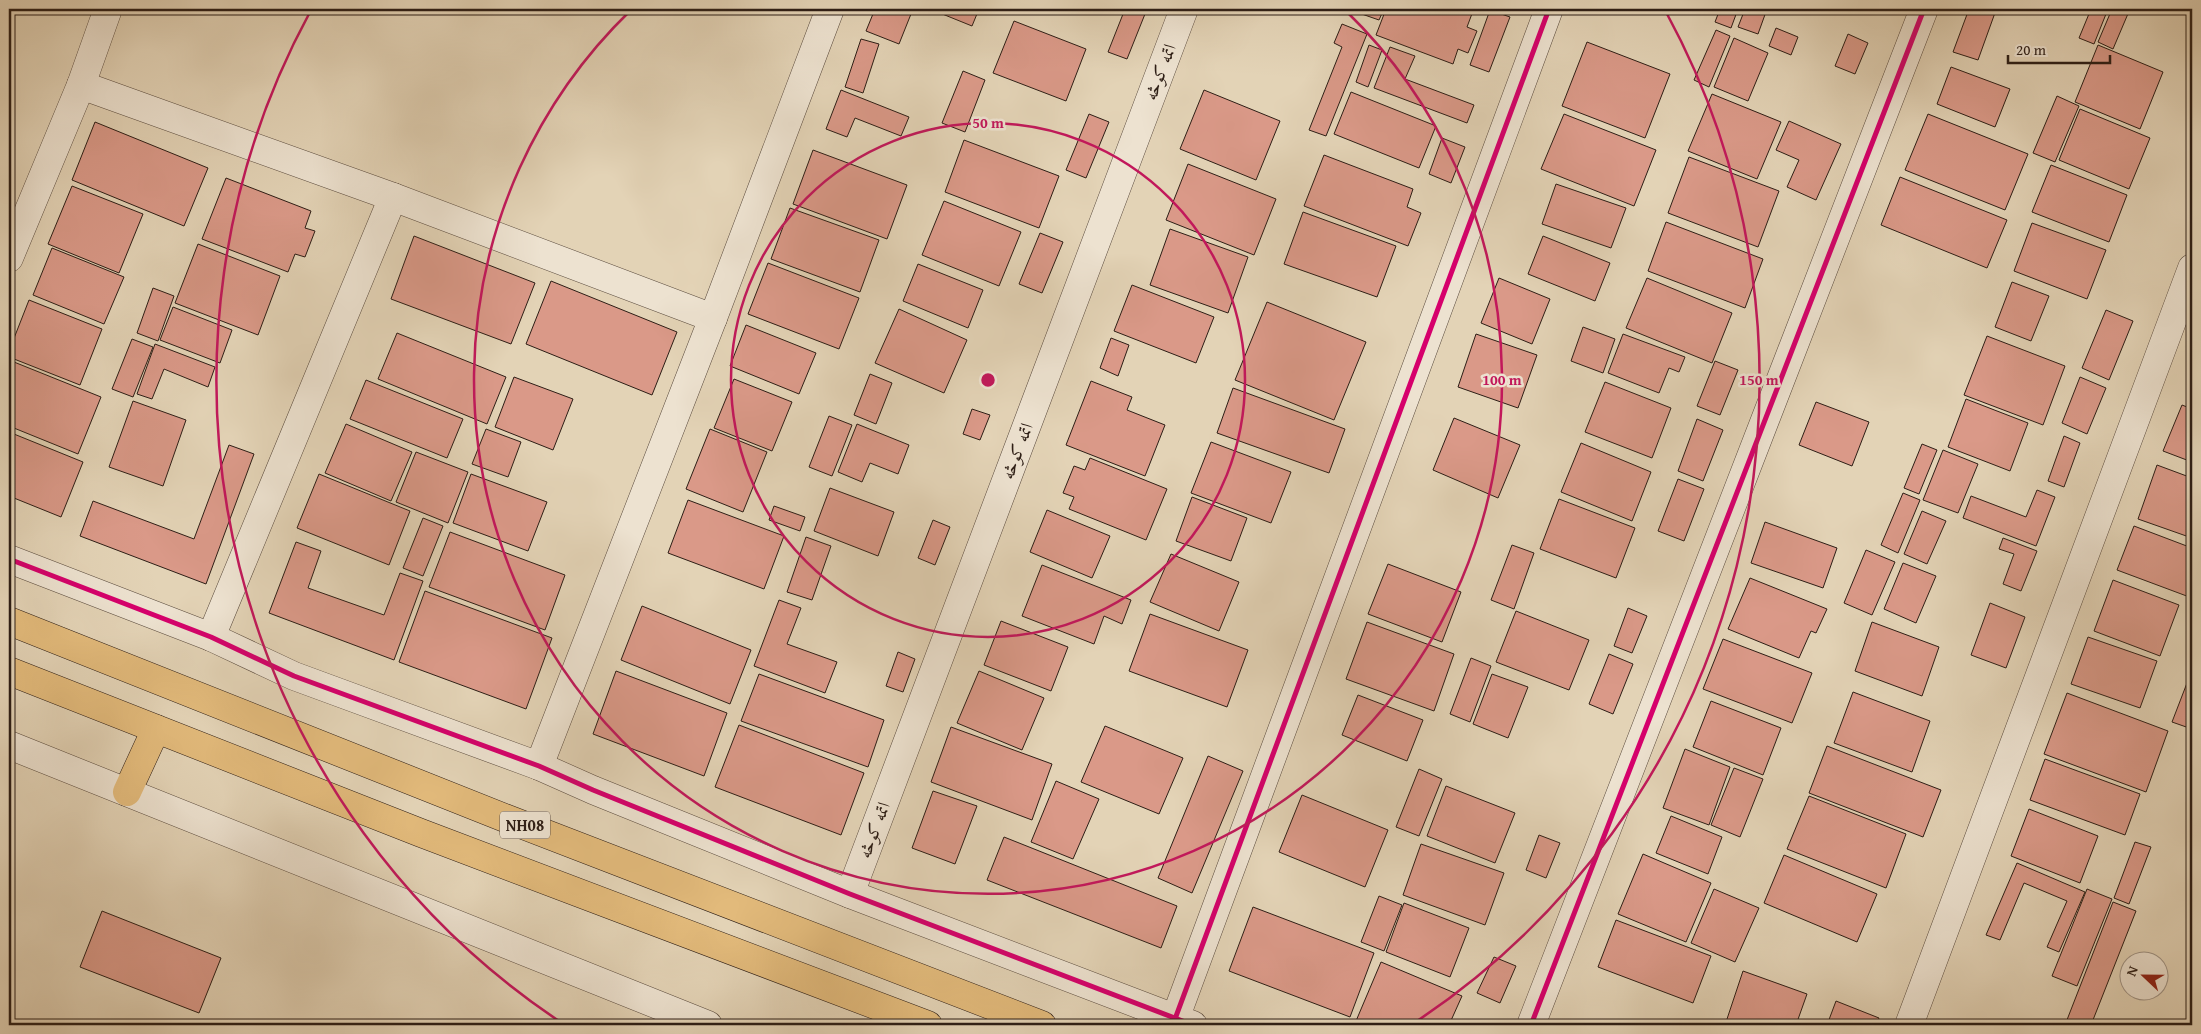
<svg xmlns="http://www.w3.org/2000/svg" width="2201" height="1034" font-family="'Gentium Book Plus',Amiri,serif">
	<style>
		.building { fill: #da9988; stroke: #2d1e16 }
		.lines { fill: none; stroke-linecap: round; stroke-linejoin: round }
		.minor-casing { stroke: #5a4b3e; stroke-width: 29 }
		.trunk-casing { stroke: #2d1e16; stroke-width: 29 }
		.minor { stroke: #ede2d0; stroke-width: 28 }
		.trunk { stroke: #e2ba7b; stroke-width: 28 }
		.cycleway-casing { stroke: #ede2d0; stroke-width: 8 }
		.cycleway { stroke: #d6006c; stroke-width: 5 }
		.ring { fill: none; stroke: #c2185b; stroke-width: 2.5 }
		.labels { text-anchor: middle; stroke-width: 5; stroke-linejoin: round; paint-order: stroke }
		.shield { fill: #ede2d0; stroke: #67594e; stroke-width: 1 }
		.shield-label { font-size: 16px; font-weight: bold; fill: #2d1e16 }
		.street-label { font-size: 18px; fill: #2d1e16; stroke: #ede2d0 }
		.centre { fill: #c2185b; stroke: #ede2d0; stroke-width: 2.5 }
		.ring-label { font-size: 15px; text-anchor: middle; font-weight: bold; fill: #c2185b; stroke: #ede2d0; stroke-width: 5; stroke-linejoin: round; paint-order: stroke }
	</style>
	<rect width="100%" height="100%" fill="#e3d3b6"/>
	<filter id="stains"><feTurbulence type="fractalNoise" baseFrequency=".004" numOctaves="4"/><feColorMatrix values="0 0 0 0 .2 0 0 0 0 .09 0 0 0 0 .02 0 0 0 .5 -.17"/></filter>
	<radialGradient id="worn" r=".72"><stop offset=".6" stop-color="#630" stop-opacity="0"/><stop offset="1" stop-color="#630" stop-opacity=".3"/></radialGradient>
	<!-- building -->
	<g class="building">
		<path d="M 875,9 L 913,9 L 899,44 L 866,31 Z"/>
		<path d="M 930,9 L 979,9 L 972,26 Z"/>
		<path d="M 1125,9 L 1147,9 L 1127,59 L 1108,52 Z"/>
		<path d="M 1357,9 L 1384,9 L 1379,20 L 1356,12 Z"/>
		<path d="M 1386,9 L 1466,9 L 1473,11 L 1467,27 L 1477,31 L 1468,53 L 1458,49 L 1453,64 L 1376,35 Z"/>
		<path d="M 1720,9 L 1738,9 L 1731,28 L 1715,22 Z"/>
		<path d="M 1745,9 L 1767,9 L 1758,34 L 1738,27 Z"/>
		<path d="M 1969,9 L 1996,10 L 1978,60 L 1953,52 Z"/>
		<path d="M 2091,9 L 2108,9 L 2094,44 L 2079,38 Z"/>
		<path d="M 2112,9 L 2130,9 L 2113,49 L 2098,42 Z"/>
		<path d="M 1490,10 L 1510,17 L 1489,72 L 1470,65 Z"/>
		<path d="M 1014,21 L 1086,49 L 1066,101 L 993,73 Z"/>
		<path d="M 1342,24 L 1367,34 L 1326,136 L 1309,130 L 1342,47 L 1334,43 Z"/>
		<path d="M 1776,28 L 1798,37 L 1791,55 L 1769,46 Z"/>
		<path d="M 1716,30 L 1730,36 L 1709,87 L 1694,80 Z"/>
		<path d="M 1848,34 L 1868,43 L 1855,74 L 1835,66 Z"/>
		<path d="M 1734,38 L 1768,53 L 1748,101 L 1714,87 Z"/>
		<path d="M 861,39 L 879,44 L 863,93 L 845,87 Z"/>
		<path d="M 1587,42 L 1670,74 L 1645,138 L 1562,106 Z"/>
		<path d="M 1369,45 L 1382,50 L 1368,87 L 1356,82 Z"/>
		<path d="M 2098,45 L 2163,72 L 2140,129 L 2075,102 Z"/>
		<path d="M 1390,47 L 1415,56 L 1405,79 L 1474,105 L 1467,123 L 1374,88 Z"/>
		<path d="M 1951,67 L 2010,89 L 1995,127 L 1937,104 Z"/>
		<path d="M 963,71 L 985,80 L 965,132 L 942,123 Z"/>
		<path d="M 841,90 L 909,117 L 901,136 L 855,118 L 847,137 L 826,129 Z"/>
		<path d="M 1204,90 L 1280,121 L 1256,180 L 1180,149 Z"/>
		<path d="M 1351,92 L 1436,126 L 1419,168 L 1334,134 Z"/>
		<path d="M 1712,94 L 1781,122 L 1757,179 L 1688,151 Z"/>
		<path d="M 2057,96 L 2079,106 L 2055,162 L 2033,153 Z"/>
		<path d="M 2080,109 L 2150,138 L 2129,189 L 2059,160 Z"/>
		<path d="M 1089,114 L 1109,122 L 1086,178 L 1066,170 Z"/>
		<path d="M 1564,114 L 1656,150 L 1634,206 L 1541,169 Z"/>
		<path d="M 1928,114 L 2028,154 L 2005,210 L 1905,170 Z"/>
		<path d="M 1789,121 L 1841,144 L 1816,200 L 1787,187 L 1799,160 L 1776,150 Z"/>
		<path d="M 95,122 L 208,168 L 184,226 L 72,180 Z"/>
		<path d="M 1442,138 L 1465,147 L 1451,183 L 1429,174 Z"/>
		<path d="M 964,140 L 1059,176 L 1039,228 L 945,192 Z"/>
		<path d="M 813,150 L 907,185 L 887,239 L 793,204 Z"/>
		<path d="M 1324,155 L 1413,189 L 1407,207 L 1421,213 L 1408,246 L 1304,206 Z"/>
		<path d="M 1689,157 L 1779,191 L 1758,247 L 1668,213 Z"/>
		<path d="M 1188,164 L 1276,199 L 1254,255 L 1166,220 Z"/>
		<path d="M 2051,165 L 2127,195 L 2109,242 L 2032,212 Z"/>
		<path d="M 1900,177 L 2007,220 L 1987,268 L 1881,225 Z"/>
		<path d="M 226,178 L 311,211 L 305,228 L 315,231 L 305,257 L 295,254 L 288,272 L 202,239 Z"/>
		<path d="M 1556,184 L 1626,208 L 1611,248 L 1542,224 Z"/>
		<path d="M 72,186 L 143,214 L 119,273 L 48,244 Z"/>
		<path d="M 944,201 L 1021,232 L 999,286 L 922,255 Z"/>
		<path d="M 790,208 L 879,240 L 860,292 L 771,259 Z"/>
		<path d="M 1303,212 L 1396,246 L 1377,297 L 1284,264 Z"/>
		<path d="M 1666,222 L 1763,259 L 1745,308 L 1648,271 Z"/>
		<path d="M 2032,223 L 2106,250 L 2087,299 L 2014,271 Z"/>
		<path d="M 1170,229 L 1248,257 L 1228,313 L 1150,285 Z"/>
		<path d="M 1040,233 L 1063,242 L 1042,293 L 1019,284 Z"/>
		<path d="M 414,236 L 535,283 L 511,344 L 391,299 Z"/>
		<path d="M 1543,236 L 1610,263 L 1595,301 L 1528,274 Z"/>
		<path d="M 198,244 L 280,276 L 258,335 L 175,303 Z"/>
		<path d="M 52,248 L 124,277 L 104,324 L 33,295 Z"/>
		<path d="M 768,263 L 859,298 L 839,349 L 748,314 Z"/>
		<path d="M 918,264 L 983,290 L 968,328 L 903,301 Z"/>
		<path d="M 1499,278 L 1550,299 L 1532,344 L 1481,323 Z"/>
		<path d="M 1647,278 L 1732,313 L 1712,363 L 1626,328 Z"/>
		<path d="M 551,281 L 677,332 L 652,395 L 526,344 Z"/>
		<path d="M 2012,282 L 2049,296 L 2031,341 L 1995,327 Z"/>
		<path d="M 1132,285 L 1214,317 L 1196,363 L 1114,331 Z"/>
		<path d="M 153,288 L 174,296 L 158,341 L 137,333 Z"/>
		<path d="M 29,300 L 102,329 L 80,385 L 9,357 L 9,351 Z"/>
		<path d="M 1267,302 L 1366,342 L 1334,420 L 1235,380 Z"/>
		<path d="M 173,307 L 232,330 L 220,363 L 160,340 Z"/>
		<path d="M 899,309 L 967,340 L 944,393 L 875,363 Z"/>
		<path d="M 2106,310 L 2133,321 L 2109,380 L 2082,368 Z"/>
		<path d="M 746,325 L 816,353 L 799,394 L 730,366 Z"/>
		<path d="M 1583,327 L 1615,339 L 1603,373 L 1571,361 Z"/>
		<path d="M 397,333 L 506,377 L 487,424 L 378,379 Z"/>
		<path d="M 1476,334 L 1537,355 L 1518,408 L 1458,387 Z"/>
		<path d="M 1623,334 L 1685,357 L 1679,372 L 1669,368 L 1659,393 L 1608,373 Z"/>
		<path d="M 1987,336 L 2065,366 L 2043,425 L 1964,395 Z"/>
		<path d="M 1111,338 L 1129,345 L 1118,376 L 1100,368 Z"/>
		<path d="M 132,339 L 153,347 L 133,397 L 112,389 Z"/>
		<path d="M 155,344 L 215,367 L 208,387 L 164,369 L 152,399 L 137,394 Z"/>
		<path d="M 9,360 L 101,397 L 78,454 L 9,426 Z"/>
		<path d="M 1715,361 L 1738,370 L 1720,415 L 1697,406 Z"/>
		<path d="M 870,374 L 892,383 L 876,424 L 854,415 Z"/>
		<path d="M 514,377 L 573,399 L 553,450 L 495,427 Z"/>
		<path d="M 2080,377 L 2106,388 L 2087,434 L 2062,423 Z"/>
		<path d="M 734,379 L 792,402 L 772,451 L 714,428 Z"/>
		<path d="M 366,380 L 463,419 L 447,458 L 350,419 Z"/>
		<path d="M 1091,381 L 1132,397 L 1127,410 L 1165,425 L 1145,476 L 1066,445 Z"/>
		<path d="M 1605,382 L 1671,408 L 1652,458 L 1585,432 Z"/>
		<path d="M 1233,388 L 1345,429 L 1329,473 L 1217,433 Z"/>
		<path d="M 1966,399 L 2028,423 L 2010,471 L 1948,447 Z"/>
		<path d="M 133,401 L 186,420 L 163,486 L 109,467 Z"/>
		<path d="M 1816,402 L 1869,422 L 1852,466 L 1799,445 Z"/>
		<path d="M 2182,405 L 2192,409 L 2192,462 L 2163,451 Z"/>
		<path d="M 972,409 L 990,415 L 980,440 L 963,434 Z"/>
		<path d="M 829,416 L 852,425 L 832,476 L 809,467 Z"/>
		<path d="M 1454,418 L 1520,445 L 1498,498 L 1433,470 Z"/>
		<path d="M 1697,419 L 1723,430 L 1703,481 L 1678,471 Z"/>
		<path d="M 346,424 L 412,452 L 391,501 L 325,473 Z"/>
		<path d="M 857,424 L 909,445 L 898,474 L 870,463 L 862,482 L 838,472 Z"/>
		<path d="M 486,429 L 521,442 L 508,477 L 472,464 Z"/>
		<path d="M 710,429 L 767,452 L 743,512 L 686,489 Z"/>
		<path d="M 9,432 L 83,462 L 61,517 L 9,496 Z"/>
		<path d="M 2064,436 L 2080,443 L 2064,487 L 2048,481 Z"/>
		<path d="M 1211,442 L 1291,472 L 1271,523 L 1191,493 Z"/>
		<path d="M 1581,443 L 1651,472 L 1632,521 L 1561,492 Z"/>
		<path d="M 1922,444 L 1937,450 L 1919,494 L 1904,488 Z"/>
		<path d="M 229,445 L 254,454 L 206,584 L 80,536 L 93,501 L 194,539 Z"/>
		<path d="M 1943,450 L 1978,464 L 1958,513 L 1923,500 Z"/>
		<path d="M 416,452 L 468,472 L 448,523 L 396,502 Z"/>
		<path d="M 1090,458 L 1167,489 L 1146,540 L 1069,509 L 1074,497 L 1063,493 L 1074,466 L 1085,470 Z"/>
		<path d="M 2157,465 L 2192,478 L 2192,538 L 2138,519 Z"/>
		<path d="M 319,474 L 410,511 L 389,565 L 297,528 Z"/>
		<path d="M 471,474 L 547,502 L 528,551 L 453,523 Z"/>
		<path d="M 1678,479 L 1704,489 L 1684,541 L 1658,531 Z"/>
		<path d="M 830,488 L 894,512 L 878,556 L 814,531 Z"/>
		<path d="M 2037,490 L 2055,497 L 2036,546 L 1963,518 L 1971,496 L 2026,517 Z"/>
		<path d="M 1903,493 L 1920,500 L 1898,553 L 1881,545 Z"/>
		<path d="M 1192,497 L 1247,518 L 1231,561 L 1176,541 Z"/>
		<path d="M 1559,499 L 1635,528 L 1616,578 L 1540,549 Z"/>
		<path d="M 688,500 L 784,536 L 764,589 L 668,553 Z"/>
		<path d="M 774,506 L 805,517 L 800,531 L 769,520 Z"/>
		<path d="M 1047,510 L 1110,536 L 1092,578 L 1030,552 Z"/>
		<path d="M 1922,511 L 1946,521 L 1927,564 L 1904,554 Z"/>
		<path d="M 423,518 L 443,526 L 423,576 L 403,568 Z"/>
		<path d="M 933,520 L 950,527 L 935,565 L 918,558 Z"/>
		<path d="M 1765,522 L 1837,548 L 1823,588 L 1751,563 Z"/>
		<path d="M 2134,526 L 2192,548 L 2192,598 L 2117,570 Z"/>
		<path d="M 450,532 L 565,575 L 545,630 L 429,587 Z"/>
		<path d="M 806,537 L 831,546 L 812,600 L 787,592 Z"/>
		<path d="M 2003,538 L 2037,551 L 2021,591 L 2003,584 L 2014,554 L 1999,549 Z"/>
		<path d="M 296,542 L 321,551 L 308,588 L 384,615 L 400,573 L 423,581 L 394,660 L 269,613 Z"/>
		<path d="M 1512,545 L 1534,553 L 1514,609 L 1491,600 Z"/>
		<path d="M 1866,550 L 1895,562 L 1872,615 L 1844,603 Z"/>
		<path d="M 1171,554 L 1239,582 L 1219,631 L 1150,602 Z"/>
		<path d="M 1903,563 L 1936,576 L 1916,623 L 1884,609 Z"/>
		<path d="M 1388,564 L 1461,592 L 1442,642 L 1368,614 Z"/>
		<path d="M 1042,565 L 1131,600 L 1122,624 L 1104,616 L 1094,644 L 1022,616 Z"/>
		<path d="M 1750,578 L 1827,609 L 1816,633 L 1811,631 L 1799,658 L 1728,629 Z"/>
		<path d="M 2113,580 L 2179,605 L 2160,656 L 2094,631 Z"/>
		<path d="M 425,591 L 552,638 L 526,709 L 399,662 Z"/>
		<path d="M 779,600 L 801,608 L 787,644 L 837,662 L 825,693 L 754,666 Z"/>
		<path d="M 1990,603 L 2025,617 L 2006,668 L 1971,655 Z"/>
		<path d="M 642,606 L 751,650 L 730,704 L 621,660 Z"/>
		<path d="M 1628,608 L 1647,616 L 1632,653 L 1614,646 Z"/>
		<path d="M 1516,611 L 1589,640 L 1569,690 L 1496,662 Z"/>
		<path d="M 1150,614 L 1248,650 L 1227,707 L 1129,671 Z"/>
		<path d="M 1001,621 L 1068,647 L 1051,691 L 984,665 Z"/>
		<path d="M 1367,622 L 1454,654 L 1434,711 L 1346,679 Z"/>
		<path d="M 1872,622 L 1939,647 L 1922,696 L 1855,671 Z"/>
		<path d="M 2088,637 L 2157,661 L 2140,708 L 2071,684 Z"/>
		<path d="M 1723,639 L 1812,673 L 1792,723 L 1703,689 Z"/>
		<path d="M 898,652 L 915,659 L 903,692 L 886,686 Z"/>
		<path d="M 1609,654 L 1633,664 L 1613,714 L 1589,704 Z"/>
		<path d="M 1471,658 L 1491,666 L 1470,722 L 1450,714 Z"/>
		<path d="M 2192,670 L 2192,729 L 2172,722 Z"/>
		<path d="M 616,671 L 727,713 L 704,776 L 593,734 Z"/>
		<path d="M 979,671 L 1044,698 L 1022,750 L 957,723 Z"/>
		<path d="M 759,674 L 884,720 L 868,767 L 741,721 Z"/>
		<path d="M 1492,674 L 1528,687 L 1508,738 L 1473,724 Z"/>
		<path d="M 1853,692 L 1930,721 L 1912,772 L 1834,743 Z"/>
		<path d="M 2067,693 L 2168,731 L 2146,792 L 2044,754 Z"/>
		<path d="M 1358,695 L 1423,720 L 1407,761 L 1342,735 Z"/>
		<path d="M 1711,701 L 1781,728 L 1763,775 L 1693,747 Z"/>
		<path d="M 739,725 L 864,773 L 841,835 L 715,787 Z"/>
		<path d="M 1105,726 L 1183,758 L 1159,814 L 1081,782 Z"/>
		<path d="M 951,727 L 1052,764 L 1032,820 L 931,782 Z"/>
		<path d="M 1827,746 L 1941,790 L 1923,837 L 1809,793 Z"/>
		<path d="M 1685,749 L 1730,767 L 1709,825 L 1663,808 Z"/>
		<path d="M 1208,756 L 1243,771 L 1192,893 L 1158,878 Z"/>
		<path d="M 2045,759 L 2140,794 L 2125,835 L 2030,800 Z"/>
		<path d="M 1734,768 L 1763,779 L 1740,837 L 1711,825 Z"/>
		<path d="M 1419,769 L 1442,779 L 1419,836 L 1396,827 Z"/>
		<path d="M 1056,781 L 1099,799 L 1073,859 L 1031,842 Z"/>
		<path d="M 1446,786 L 1515,813 L 1495,863 L 1427,836 Z"/>
		<path d="M 933,791 L 977,806 L 955,864 L 912,848 Z"/>
		<path d="M 1302,795 L 1388,830 L 1365,887 L 1279,852 Z"/>
		<path d="M 1809,796 L 1906,834 L 1886,888 L 1787,849 Z"/>
		<path d="M 2029,809 L 2098,836 L 2080,883 L 2011,856 Z"/>
		<path d="M 1671,816 L 1722,837 L 1708,874 L 1656,853 Z"/>
		<path d="M 1539,835 L 1560,843 L 1546,878 L 1526,870 Z"/>
		<path d="M 1004,837 L 1177,906 L 1161,948 L 987,880 Z"/>
		<path d="M 2135,842 L 2151,847 L 2129,904 L 2114,898 Z"/>
		<path d="M 1421,844 L 1504,873 L 1485,925 L 1403,895 Z"/>
		<path d="M 1643,854 L 1711,883 L 1686,942 L 1618,914 Z"/>
		<path d="M 1784,855 L 1877,894 L 1857,942 L 1764,903 Z"/>
		<path d="M 2017,863 L 2085,892 L 2059,952 L 2047,947 L 2067,901 L 2024,883 L 2000,940 L 1986,935 Z"/>
		<path d="M 1714,889 L 1759,908 L 1735,962 L 1691,943 Z"/>
		<path d="M 2087,889 L 2112,899 L 2077,986 L 2052,976 Z"/>
		<path d="M 1379,896 L 1402,905 L 1384,951 L 1361,942 Z"/>
		<path d="M 2113,902 L 2136,911 L 2091,1025 L 2065,1025 Z"/>
		<path d="M 1404,903 L 1469,928 L 1450,977 L 1386,952 Z"/>
		<path d="M 1253,907 L 1374,953 L 1350,1017 L 1229,971 Z"/>
		<path d="M 102,911 L 221,958 L 199,1013 L 80,967 Z"/>
		<path d="M 1616,920 L 1711,956 L 1693,1003 L 1598,967 Z"/>
		<path d="M 1494,957 L 1516,966 L 1500,1003 L 1477,993 Z"/>
		<path d="M 1381,962 L 1462,996 L 1449,1025 L 1365,1025 L 1356,1021 Z"/>
		<path d="M 1743,971 L 1807,994 L 1796,1025 L 1736,1025 L 1726,1022 Z"/>
		<path d="M 1836,1001 L 1879,1018 L 1876,1025 L 1827,1025 Z"/>
	</g>
	<g class="lines">
		<!-- minor casing -->
		<g class="minor-casing">
			<g id="minor">
				<path d="M 81,85 L 393,197 L 713,318"/>
				<path d="M 9,258 L 81,85 L 108,9"/>
				<path d="M 9,559 L 211,637 L 294,676 L 539,766 L 593,790 L 850,894 L 1193,1025"/>
				<path d="M 211,637 L 393,197"/>
				<path d="M 9,745 L 708,1025"/>
				<path d="M 539,766 L 713,318 L 830,9"/>
				<path d="M 850,894 L 1184,9"/>
				<path d="M 1175,1019 L 1549,9"/>
				<path d="M 1531,1025 L 1924,9"/>
				<path d="M 1909,1025 L 2192,268"/>
			</g>
		</g>
		<!-- trunk casing -->
		<g class="trunk-casing">
			<g id="trunk">
				<path d="M 9,621 L 505,818 L 1042,1025"/>
				<path d="M 9,671 L 421,833 L 928,1025"/>
				<path d="M 127,792 L 156,729"/>
			</g>
		</g>
		<!-- minor -->
		<use href="#minor" class="minor"/>
		<!-- trunk -->
		<use href="#trunk" class="trunk"/>
		<!-- cycleway casing -->
		<g class="cycleway-casing">
			<g id="cycleway">
				<path d="M 9,559 L 211,637 L 294,676 L 539,766 L 593,790 L 850,894 L 1193,1025"/>
				<path d="M 1175,1019 L 1549,9"/>
				<path d="M 1531,1025 L 1924,9"/>
			</g>
		</g>
		<!-- cycleway -->
		<use href="#cycleway" class="cycleway"/>
	</g>
	<!-- distance rings -->
	<g class="ring">
		<circle cx="988" cy="380" r="257"/>
		<path d="M1345 10A514 514 0 1 1 631 10"/>
		<path d="M562 1023A771 771 0 0 1 310 12M1666 12A771 771 0 0 1 1414 1023"/>
	</g>
	<g class="labels">
		<!-- shield labels -->
		<rect class="shield" x="500" y="811.5" width="50" height="27" rx="4"/>
		<g class="shield-label">
			<text x="525" y="831">NH08</text>
		</g>
		<!-- street labels -->
		<g class="street-label">
			<text transform="translate(1160 72) rotate(-69)" y="6">اتمه کوڅه</text>
			<text transform="translate(1017 451) rotate(-69)" y="6">اتمه کوڅه</text>
			<text transform="translate(874 830) rotate(-69)" y="6">اتمه کوڅه</text>
		</g>
	</g>
	<circle cx="988" cy="380" r="8" class="centre"/>
	<g class="ring-label">
		<text x="988" y="128">50 m</text>
		<text x="1502" y="385">100 m</text>
		<text x="1759" y="385">150 m</text>
	</g>
	<!-- margin -->
	<rect width="2201" height="1034" fill="none" stroke="#e3d3b6" stroke-width="30"/>
	<rect x="10" y="10" width="2181" height="1014" fill="none" stroke="#2d1e16" stroke-width="2.5"/>
	<rect x="15" y="15" width="2171" height="1004" fill="none" stroke="#2d1e16"/>
	<!-- north arrow -->
	<g transform="translate(2144 976) rotate(292)"><circle r="24" fill="#ede2d0" stroke="#a09486"/>
	<path d="M0-4L9 19L0 12L-9 19Z" fill="#8f2418"/>
	<text y="-8" font-size="14" font-weight="bold" text-anchor="middle" fill="#2d1e16">N</text>
	</g>
	<!-- scale -->
	<path d="M2008 55v8h102v-8" fill="none" stroke="#2d1e16" stroke-width="2.5"/>
	<text x="2016" y="55" font-size="15" fill="#2d1e16" stroke="#ede2d0" stroke-width="4" paint-order="stroke">20 m</text>
	<rect width="100%" height="100%" filter="url(#stains)"/>
	<rect width="100%" height="100%" fill="url(#worn)"/>
</svg>
